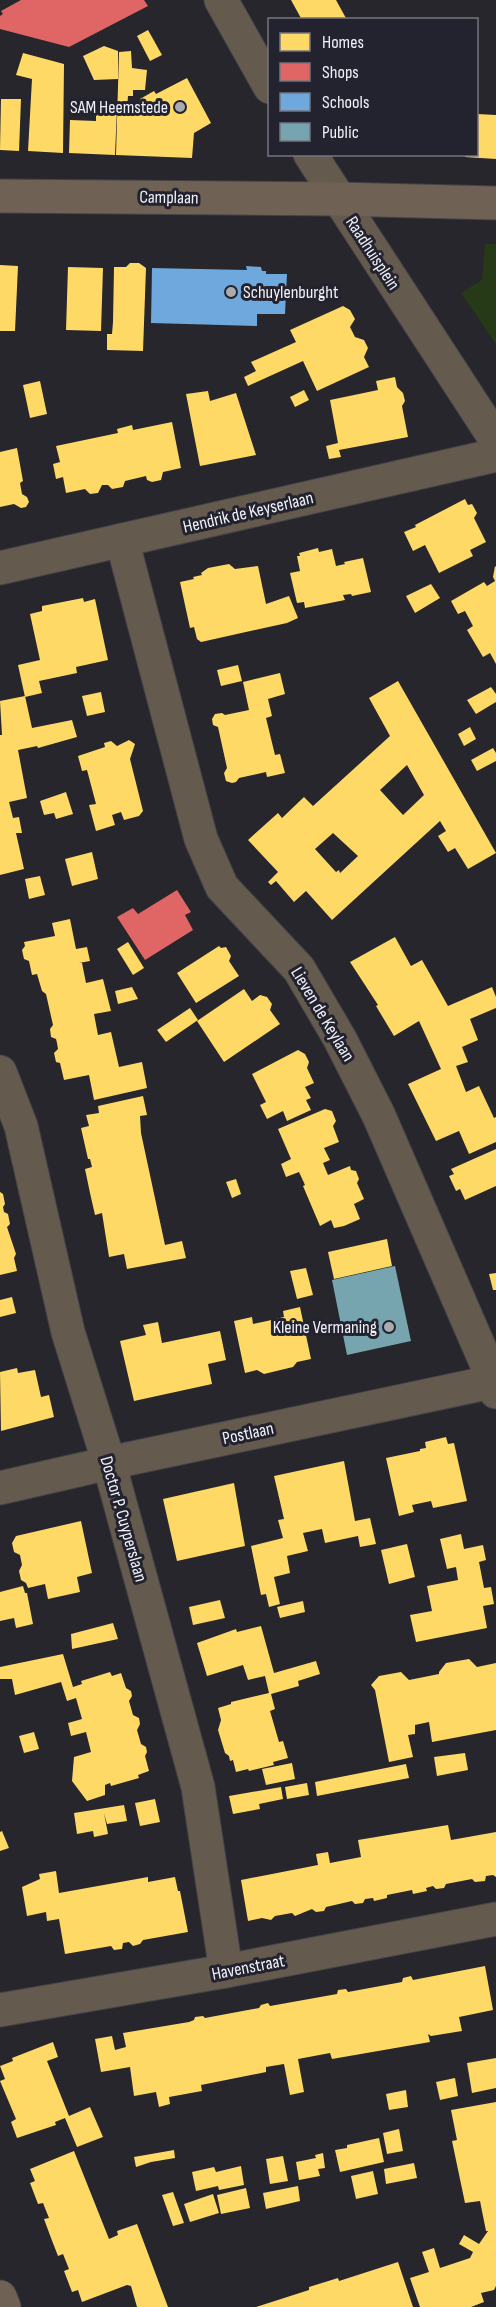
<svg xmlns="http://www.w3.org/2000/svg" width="496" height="2307" font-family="'Sofia Sans Condensed',sans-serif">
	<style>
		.green { fill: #263a18 }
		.homes { fill: #ffd966; fill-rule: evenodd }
		.shops { fill: #e06666 }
		.schools { fill: #6fa8dc }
		.public { fill: #76a5af }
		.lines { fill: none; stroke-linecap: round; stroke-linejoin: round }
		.minor-casing { stroke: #434348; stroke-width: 35 }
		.major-casing { stroke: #434348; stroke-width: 35 }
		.minor { stroke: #645a4e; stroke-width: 33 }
		.major { stroke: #6f6255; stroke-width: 33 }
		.poi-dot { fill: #aaaab1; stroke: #23232f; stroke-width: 2 }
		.labels { text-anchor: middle; stroke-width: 6; stroke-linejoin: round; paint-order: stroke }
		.poi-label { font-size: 18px; fill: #f1f1f9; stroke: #23232f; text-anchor: end }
		.street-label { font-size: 18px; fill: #f1f1f9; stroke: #23232f }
	</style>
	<rect width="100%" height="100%" fill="#26262c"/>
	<!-- green -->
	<path class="green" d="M 485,244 L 496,244 L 496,344 L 461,293 L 482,280 Z"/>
	<!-- homes -->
	<g class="homes">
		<path d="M 291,0 L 336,0 L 347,20 L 302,20 Z"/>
		<path d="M 148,30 L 162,55 L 150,61 L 137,36 Z"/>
		<path d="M 104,46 L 118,51 L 118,79 L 94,80 L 83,56 Z"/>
		<path d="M 131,51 L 132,68 L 147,70 L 145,90 L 133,90 L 133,96 L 128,96 L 127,109 L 139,109 L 140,99 L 154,91 L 156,94 L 187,78 L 211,123 L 194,133 L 192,158 L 116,155 L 119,52 Z"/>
		<path d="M 23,53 L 64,64 L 63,153 L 28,151 L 32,79 L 16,75 Z"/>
		<path d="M 1,99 L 21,99 L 19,151 L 0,150 Z"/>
		<path d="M 96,108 L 117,109 L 115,155 L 69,153 L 70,120 L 96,121 Z"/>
		<path d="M 477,114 L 496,115 L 496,159 L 465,157 L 465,154 L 477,154 Z"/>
		<path d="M 130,263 L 139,263 L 146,268 L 143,351 L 107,350 L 107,334 L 112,334 L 113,322 L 114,267 L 126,267 Z"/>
		<path d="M 0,265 L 18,266 L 15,331 L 0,331 Z"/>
		<path d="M 68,267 L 103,268 L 101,331 L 66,330 Z"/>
		<path d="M 343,306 L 350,310 L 355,319 L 350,327 L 355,337 L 364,340 L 368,348 L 364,357 L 369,367 L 317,391 L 303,361 L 248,386 L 244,377 L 256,371 L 251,362 L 296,342 L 290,330 Z"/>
		<path d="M 395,377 L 397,387 L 403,393 L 405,401 L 402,406 L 408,437 L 339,450 L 341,457 L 329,459 L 326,446 L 338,443 L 330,400 L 378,390 L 376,381 Z"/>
		<path d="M 40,381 L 47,414 L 30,418 L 23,385 Z"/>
		<path d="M 304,390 L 309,400 L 295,407 L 290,397 Z"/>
		<path d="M 208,391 L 210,401 L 236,393 L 256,455 L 200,466 L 186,394 Z"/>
		<path d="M 172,422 L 181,468 L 163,472 L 161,480 L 152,482 L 147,480 L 146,476 L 125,481 L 123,487 L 112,489 L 108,485 L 102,485 L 98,493 L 90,494 L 85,489 L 66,493 L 63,477 L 56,479 L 53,464 L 60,462 L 56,446 L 118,433 L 117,429 L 132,425 L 133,430 Z"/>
		<path d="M 17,448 L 23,481 L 20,483 L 22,494 L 27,497 L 29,502 L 26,507 L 21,508 L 14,504 L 0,507 L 0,452 Z"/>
		<path d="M 465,499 L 468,505 L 472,504 L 477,513 L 474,518 L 486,542 L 470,550 L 473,556 L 439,573 L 425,545 L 413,551 L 404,532 L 416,527 L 415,525 Z"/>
		<path d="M 318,548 L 319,552 L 332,549 L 336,566 L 345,564 L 344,562 L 363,558 L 371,592 L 352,596 L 351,594 L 343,595 L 345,600 L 305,608 L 304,602 L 297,603 L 290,573 L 300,571 L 297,556 L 300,556 L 299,553 Z"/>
		<path d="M 229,564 L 235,569 L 258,566 L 266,604 L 289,596 L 298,618 L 287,623 L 201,642 L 197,639 L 194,627 L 190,628 L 180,582 L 194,579 L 193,577 L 202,575 L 201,573 L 208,568 Z"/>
		<path d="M 495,566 L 496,567 L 496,664 L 490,653 L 483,657 L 467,630 L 473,626 L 465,611 L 458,614 L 451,601 L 484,582 L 487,586 L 495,581 L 493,577 Z"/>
		<path d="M 431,584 L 440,598 L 415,613 L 406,596 Z"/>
		<path d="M 83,598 L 84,602 L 95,599 L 108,660 L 76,667 L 77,673 L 39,681 L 42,693 L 25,697 L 18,665 L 40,660 L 30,614 L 42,611 L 42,606 Z"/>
		<path d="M 238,665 L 242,681 L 221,686 L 217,670 Z"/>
		<path d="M 280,673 L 285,694 L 268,699 L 272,716 L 266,718 L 275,755 L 280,754 L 285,773 L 267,777 L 266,772 L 239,778 L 236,782 L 232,783 L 226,781 L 224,773 L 227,768 L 218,727 L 213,725 L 212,719 L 215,714 L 222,713 L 225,715 L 249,710 L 243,682 Z"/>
		<path d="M 398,681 L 496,853 L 468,869 L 455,848 L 448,852 L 438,836 L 446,831 L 440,821 L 332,920 L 306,891 L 294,902 L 276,881 L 271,885 L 268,882 L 278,872 L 248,840 L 278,813 L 282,818 L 304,797 L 313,806 L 390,736 L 369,698 ZM 407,765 L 424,795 L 403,815 L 380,790 ZM 333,833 L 358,856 L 340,873 L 339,870 L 336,872 L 315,849 Z"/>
		<path d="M 491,687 L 496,694 L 496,702 L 476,714 L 467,700 Z"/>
		<path d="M 101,692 L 105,712 L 87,716 L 82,696 Z"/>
		<path d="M 25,696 L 32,728 L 72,720 L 77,737 L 38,748 L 37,746 L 18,750 L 27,798 L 9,802 L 13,818 L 19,817 L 22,833 L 16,833 L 24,869 L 0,875 L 0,735 L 2,735 L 0,701 Z"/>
		<path d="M 470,727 L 476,739 L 464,746 L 458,734 Z"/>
		<path d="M 129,740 L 135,744 L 130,759 L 143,811 L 139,816 L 124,820 L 121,812 L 112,815 L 115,825 L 96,831 L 89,805 L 96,804 L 87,770 L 82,771 L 78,756 L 105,747 L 104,743 L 111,741 L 117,746 Z"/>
		<path d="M 493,748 L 496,753 L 496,761 L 477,771 L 471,760 Z"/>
		<path d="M 66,792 L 73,814 L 56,819 L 54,813 L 44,815 L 40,801 Z"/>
		<path d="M 92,852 L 98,879 L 72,886 L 65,859 Z"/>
		<path d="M 40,876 L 45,895 L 29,899 L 25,879 Z"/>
		<path d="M 70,919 L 76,949 L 87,947 L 90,961 L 79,963 L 82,963 L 86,983 L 103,979 L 111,1011 L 94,1014 L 98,1035 L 111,1032 L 119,1067 L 142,1062 L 147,1088 L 94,1100 L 89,1075 L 64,1080 L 60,1063 L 56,1062 L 54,1053 L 58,1049 L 57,1043 L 56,1039 L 51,1037 L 50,1029 L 53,1025 L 46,994 L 42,991 L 37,974 L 32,975 L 29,961 L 24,959 L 22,950 L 25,946 L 24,942 L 55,936 L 52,923 Z"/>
		<path d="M 395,937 L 411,966 L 422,960 L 448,1006 L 492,987 L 496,997 L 496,1008 L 470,1019 L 478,1040 L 462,1047 L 468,1062 L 456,1066 L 466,1092 L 479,1086 L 494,1118 L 496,1117 L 496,1142 L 469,1154 L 459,1131 L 436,1141 L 408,1084 L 441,1069 L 419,1021 L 394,1036 L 376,1006 L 378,1005 L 350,962 Z"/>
		<path d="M 128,942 L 144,968 L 133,975 L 117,949 Z"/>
		<path d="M 219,946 L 221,948 L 226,947 L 231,956 L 229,961 L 239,976 L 196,1003 L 177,973 Z"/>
		<path d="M 132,987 L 138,999 L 118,1004 L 115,991 Z"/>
		<path d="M 244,989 L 252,1001 L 260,995 L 267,997 L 272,1004 L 270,1010 L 280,1024 L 224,1062 L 197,1021 Z"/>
		<path d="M 190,1008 L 198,1020 L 166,1042 L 157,1030 Z"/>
		<path d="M 298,1050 L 305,1054 L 309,1062 L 307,1068 L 314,1083 L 305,1087 L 311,1098 L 306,1100 L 311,1110 L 287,1121 L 283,1111 L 267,1119 L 260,1105 L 266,1102 L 252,1074 Z"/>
		<path d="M 143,1096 L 147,1115 L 140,1116 L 141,1133 L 165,1245 L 182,1241 L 186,1258 L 127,1269 L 124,1254 L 109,1257 L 102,1213 L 95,1215 L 90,1193 L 85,1169 L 92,1167 L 90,1159 L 88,1159 L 81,1128 L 89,1126 L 86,1115 L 99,1113 L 98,1106 Z"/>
		<path d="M 325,1109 L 332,1111 L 336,1121 L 333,1126 L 339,1142 L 324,1148 L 330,1160 L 323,1163 L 328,1175 L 350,1166 L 351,1170 L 356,1171 L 359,1179 L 357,1183 L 364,1199 L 354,1204 L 360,1219 L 344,1226 L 334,1228 L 331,1220 L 320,1226 L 303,1186 L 305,1185 L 299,1172 L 286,1177 L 281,1164 L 291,1159 L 278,1129 Z"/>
		<path d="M 496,1149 L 496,1186 L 465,1200 L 460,1189 L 456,1191 L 449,1176 L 454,1174 L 451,1169 Z"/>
		<path d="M 236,1179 L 241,1194 L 232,1198 L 226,1182 Z"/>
		<path d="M 0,1192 L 3,1194 L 5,1204 L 3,1207 L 4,1212 L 8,1214 L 10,1224 L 7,1227 L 16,1254 L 14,1258 L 17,1271 L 0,1275 Z"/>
		<path d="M 387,1239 L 392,1266 L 334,1279 L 328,1252 Z"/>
		<path d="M 306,1268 L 313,1295 L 297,1299 L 290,1271 Z"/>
		<path d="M 496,1273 L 496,1290 L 493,1290 L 489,1274 Z"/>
		<path d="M 12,1297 L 16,1313 L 0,1317 L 0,1300 Z"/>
		<path d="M 300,1307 L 311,1359 L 297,1362 L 293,1367 L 264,1374 L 257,1370 L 245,1373 L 234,1321 L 252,1317 L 253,1324 L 267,1321 L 284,1317 L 283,1311 Z"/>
		<path d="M 158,1322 L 162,1343 L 220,1331 L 226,1360 L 208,1364 L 212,1384 L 134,1401 L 120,1341 L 146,1335 L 143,1325 Z"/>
		<path d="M 17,1368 L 18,1373 L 35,1370 L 41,1397 L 49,1395 L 54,1417 L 1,1431 L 0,1372 Z"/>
		<path d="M 446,1437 L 448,1444 L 454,1443 L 467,1501 L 433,1508 L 431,1501 L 412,1505 L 414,1512 L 399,1516 L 386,1458 L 420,1451 L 420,1449 L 426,1448 L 425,1442 Z"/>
		<path d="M 344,1461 L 355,1521 L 370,1518 L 376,1544 L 360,1547 L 358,1536 L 325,1543 L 322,1529 L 303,1533 L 308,1551 L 287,1556 L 290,1573 L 274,1577 L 280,1604 L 269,1607 L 266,1594 L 261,1595 L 251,1546 L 283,1538 L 278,1520 L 284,1519 L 274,1476 Z"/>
		<path d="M 234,1483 L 245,1546 L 177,1561 L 163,1499 Z"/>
		<path d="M 81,1521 L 92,1573 L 77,1577 L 80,1592 L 48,1599 L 45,1584 L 28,1588 L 26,1583 L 21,1580 L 19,1571 L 22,1565 L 20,1555 L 14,1552 L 12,1543 L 16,1536 Z"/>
		<path d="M 461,1534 L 464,1549 L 483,1545 L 486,1560 L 479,1562 L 484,1588 L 491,1587 L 494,1604 L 483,1606 L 487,1628 L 416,1642 L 410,1615 L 432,1611 L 427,1586 L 458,1580 L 456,1567 L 447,1569 L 440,1539 Z"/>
		<path d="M 407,1544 L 415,1577 L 389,1584 L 381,1550 Z"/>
		<path d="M 23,1586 L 25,1593 L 27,1593 L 33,1624 L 16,1628 L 14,1618 L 0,1621 L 0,1592 Z"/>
		<path d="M 220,1600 L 225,1618 L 193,1625 L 189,1607 Z"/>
		<path d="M 303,1601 L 305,1612 L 280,1618 L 277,1607 Z"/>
		<path d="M 113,1623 L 118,1639 L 72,1649 L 71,1634 Z"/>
		<path d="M 261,1626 L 274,1673 L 316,1661 L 320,1674 L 298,1681 L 299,1686 L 271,1694 L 275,1709 L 270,1711 L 279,1742 L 283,1741 L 288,1758 L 273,1762 L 274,1765 L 249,1771 L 248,1769 L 236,1772 L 233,1760 L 230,1761 L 229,1756 L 225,1753 L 218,1730 L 221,1720 L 218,1708 L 231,1704 L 231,1702 L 269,1693 L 265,1676 L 248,1680 L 243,1665 L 207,1676 L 197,1643 L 236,1629 L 237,1632 Z"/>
		<path d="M 63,1654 L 73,1687 L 82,1684 L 81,1681 L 110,1672 L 112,1676 L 121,1673 L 126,1688 L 131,1691 L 132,1696 L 129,1701 L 133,1715 L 139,1718 L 140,1724 L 137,1730 L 141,1744 L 146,1747 L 147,1752 L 145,1756 L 149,1771 L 138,1775 L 139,1778 L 111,1786 L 110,1783 L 105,1785 L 105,1795 L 87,1801 L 72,1781 L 74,1757 L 91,1752 L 86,1732 L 71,1736 L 68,1723 L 82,1719 L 76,1698 L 67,1701 L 61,1682 L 15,1695 L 12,1679 L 0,1679 L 0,1667 Z"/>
		<path d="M 469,1659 L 477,1667 L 496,1663 L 496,1730 L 432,1742 L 429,1722 L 415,1725 L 415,1734 L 408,1735 L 413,1757 L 389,1762 L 375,1690 L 371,1685 L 379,1676 L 401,1672 L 409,1680 L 439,1674 L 439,1672 L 446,1663 Z"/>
		<path d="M 34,1732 L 39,1749 L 24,1753 L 19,1736 Z"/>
		<path d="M 465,1753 L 468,1770 L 437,1776 L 434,1757 Z"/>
		<path d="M 292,1763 L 295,1779 L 266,1785 L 262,1769 Z"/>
		<path d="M 406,1764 L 409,1778 L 317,1796 L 315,1782 Z"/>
		<path d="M 307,1783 L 309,1795 L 287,1799 L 285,1787 Z"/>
		<path d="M 281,1787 L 283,1799 L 259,1804 L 260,1809 L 233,1814 L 229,1796 Z"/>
		<path d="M 155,1799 L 160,1822 L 140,1826 L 135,1803 Z"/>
		<path d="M 124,1805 L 127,1821 L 107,1824 L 104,1813 L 108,1834 L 94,1837 L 93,1831 L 77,1834 L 74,1813 Z"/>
		<path d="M 448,1825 L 451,1840 L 496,1832 L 496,1877 L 493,1875 L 486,1876 L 485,1881 L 475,1882 L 472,1879 L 446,1884 L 444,1888 L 436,1889 L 433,1886 L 426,1888 L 427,1891 L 413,1894 L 412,1890 L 387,1895 L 387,1898 L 374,1901 L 373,1898 L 365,1899 L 363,1903 L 355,1904 L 352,1901 L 326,1907 L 324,1911 L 316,1912 L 312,1909 L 295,1916 L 292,1913 L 275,1916 L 271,1920 L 262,1918 L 248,1921 L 241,1880 L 318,1865 L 316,1854 L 328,1852 L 330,1863 L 361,1857 L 358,1840 Z"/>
		<path d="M 2,1831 L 9,1848 L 0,1851 L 0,1832 Z"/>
		<path d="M 56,1871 L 59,1893 L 148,1877 L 148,1882 L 175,1877 L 178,1891 L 180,1891 L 188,1932 L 143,1940 L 140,1944 L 133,1946 L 129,1942 L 123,1943 L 122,1949 L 114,1950 L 111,1946 L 65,1954 L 59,1919 L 47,1921 L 46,1912 L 27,1916 L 22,1887 L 40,1879 L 39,1874 Z"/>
		<path d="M 485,1966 L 493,2010 L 459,2017 L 462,2031 L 431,2036 L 428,2034 L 430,2042 L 332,2059 L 330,2053 L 298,2059 L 304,2092 L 290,2095 L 284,2064 L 266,2067 L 266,2072 L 201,2085 L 202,2091 L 169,2097 L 170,2104 L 159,2107 L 156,2092 L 134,2096 L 130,2067 L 101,2072 L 95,2039 L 112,2036 L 115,2050 L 126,2047 L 123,2033 L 189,2022 L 194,2020 L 195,2017 L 203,2016 L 205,2018 L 259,2008 L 261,2005 L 268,2003 L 270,2006 L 337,1994 L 338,1990 L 346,1989 L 348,1992 L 402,1982 L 403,1978 L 411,1976 L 413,1980 Z"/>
		<path d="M 53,2042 L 58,2057 L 47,2061 L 69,2116 L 90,2107 L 103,2137 L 77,2147 L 65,2118 L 55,2122 L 56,2125 L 17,2138 L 11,2122 L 16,2119 L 0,2081 L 5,2079 L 0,2066 L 13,2061 L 12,2058 Z"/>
		<path d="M 496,2058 L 496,2088 L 472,2093 L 467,2063 Z"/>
		<path d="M 455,2078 L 458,2096 L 440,2100 L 436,2082 Z"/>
		<path d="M 406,2090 L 408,2107 L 389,2110 L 386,2094 Z"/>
		<path d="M 496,2102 L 496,2286 L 494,2290 L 481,2293 L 484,2302 L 471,2307 L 420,2307 L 410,2278 L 429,2272 L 422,2252 L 434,2248 L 440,2268 L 470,2258 L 473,2252 L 459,2244 L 464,2235 L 479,2244 L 488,2231 L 486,2231 L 480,2201 L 465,2203 L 452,2141 L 457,2140 L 451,2110 Z"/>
		<path d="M 399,2129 L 403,2151 L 387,2154 L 383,2133 Z"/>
		<path d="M 379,2138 L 384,2162 L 340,2172 L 335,2150 L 347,2148 L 347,2145 Z"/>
		<path d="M 174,2150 L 175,2158 L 151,2162 L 136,2167 L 134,2157 Z"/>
		<path d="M 74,2151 L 109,2239 L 118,2235 L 117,2231 L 137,2224 L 168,2307 L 137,2307 L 131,2286 L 127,2285 L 82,2302 L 78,2290 L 72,2292 L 64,2271 L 69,2269 L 63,2254 L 58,2256 L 51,2238 L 44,2219 L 49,2218 L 43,2203 L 38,2204 L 30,2183 L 35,2181 L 30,2169 Z"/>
		<path d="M 323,2153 L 325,2168 L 318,2169 L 320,2176 L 299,2180 L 296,2162 L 316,2158 L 315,2155 Z"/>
		<path d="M 283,2156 L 288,2181 L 270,2184 L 266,2159 Z"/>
		<path d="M 414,2163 L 417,2178 L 386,2184 L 384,2169 Z"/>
		<path d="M 241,2166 L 244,2185 L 219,2190 L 218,2186 L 196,2191 L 192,2172 L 214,2167 L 216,2172 Z"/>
		<path d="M 373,2171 L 378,2194 L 356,2199 L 351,2176 Z"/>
		<path d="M 298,2186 L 300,2201 L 266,2209 L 263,2193 Z"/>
		<path d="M 246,2188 L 250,2208 L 221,2214 L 217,2195 Z"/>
		<path d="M 173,2192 L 184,2223 L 173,2226 L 162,2195 Z"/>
		<path d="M 213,2194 L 219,2213 L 190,2222 L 184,2204 Z"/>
		<path d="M 398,2262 L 413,2307 L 256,2307 L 309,2290 L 309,2287 L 338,2278 L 339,2281 Z"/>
	</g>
	<!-- shops -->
	<g class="shops">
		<path d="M 21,0 L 144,0 L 148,6 L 69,47 L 0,29 L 0,16 L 3,14 L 1,11 Z"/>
		<path d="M 177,890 L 191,912 L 185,915 L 193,930 L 145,960 L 117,917 L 133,908 L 138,914 Z"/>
	</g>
	<!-- schools -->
	<path class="schools" d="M 246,266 L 261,267 L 262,271 L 266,271 L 266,274 L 287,274 L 285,314 L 257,314 L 257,326 L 151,323 L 152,268 L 247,270 Z"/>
	<!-- public -->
	<path class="public" d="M 395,1266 L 411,1341 L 347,1355 L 332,1280 Z"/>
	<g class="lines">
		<!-- minor casing -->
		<g class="minor-casing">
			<g id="minor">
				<path d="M 221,0 L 270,87"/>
				<path d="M 310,154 L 496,440"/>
				<path d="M 122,540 L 201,839 L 222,887 L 299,969 L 340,1039 L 379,1116 L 494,1381 L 496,1392"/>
				<path d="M 0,568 L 496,455"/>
				<path d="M 0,1072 L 21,1126 L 68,1332 L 109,1463 L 198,1787 L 226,1971"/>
				<path d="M 0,1488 L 109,1463 L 496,1381"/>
				<path d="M 0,2010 L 226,1971 L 496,1919"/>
			</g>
		</g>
		<!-- major casing -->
		<g class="major-casing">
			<g id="major">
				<path d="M 0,196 L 337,199 L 496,203"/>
				<path d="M 0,2297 L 4,2307"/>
			</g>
		</g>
		<!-- minor -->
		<use href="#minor" class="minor"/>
		<!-- major -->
		<use href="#major" class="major"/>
	</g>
	<!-- markers -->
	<g class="poi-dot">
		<circle cx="180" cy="107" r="6"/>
		<circle cx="231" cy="292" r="6"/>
		<circle cx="389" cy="1327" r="6"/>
	</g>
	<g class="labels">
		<!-- poi labels -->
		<g class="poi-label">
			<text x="168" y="113">SAM Heemstede</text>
			<text x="243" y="298" text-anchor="start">Schuylenburght</text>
			<text x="377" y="1333">Kleine Vermaning</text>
		</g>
		<!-- street labels -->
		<g class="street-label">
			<text transform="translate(169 197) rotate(1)" y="6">Camplaan</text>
			<text transform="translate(373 253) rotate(57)" y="6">Raadhuisplein</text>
			<text transform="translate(248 512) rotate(-13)" y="6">Hendrik de Keyserlaan</text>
			<text transform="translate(323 1014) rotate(59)" y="6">Lieven de Keylaan</text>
			<text transform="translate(248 1433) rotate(-12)" y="6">Postlaan</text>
			<text transform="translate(124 1519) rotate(74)" y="6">Doctor P. Cuyperslaan</text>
			<text transform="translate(248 1967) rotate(-11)" y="6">Havenstraat</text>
		</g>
	</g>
	<!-- legend -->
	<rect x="268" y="18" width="210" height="138" fill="#23232f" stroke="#757580" stroke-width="1.5"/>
	<rect x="280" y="33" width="30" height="18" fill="#ffd966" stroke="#757580" stroke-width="1.5"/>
	<text x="322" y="48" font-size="18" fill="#f1f1f9">Homes</text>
	<rect x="280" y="63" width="30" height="18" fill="#e06666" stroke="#757580" stroke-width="1.5"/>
	<text x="322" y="78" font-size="18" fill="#f1f1f9">Shops</text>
	<rect x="280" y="93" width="30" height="18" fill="#6fa8dc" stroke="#757580" stroke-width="1.5"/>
	<text x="322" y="108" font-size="18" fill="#f1f1f9">Schools</text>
	<rect x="280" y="123" width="30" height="18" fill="#76a5af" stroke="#757580" stroke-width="1.5"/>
	<text x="322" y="138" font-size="18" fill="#f1f1f9">Public</text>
</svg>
